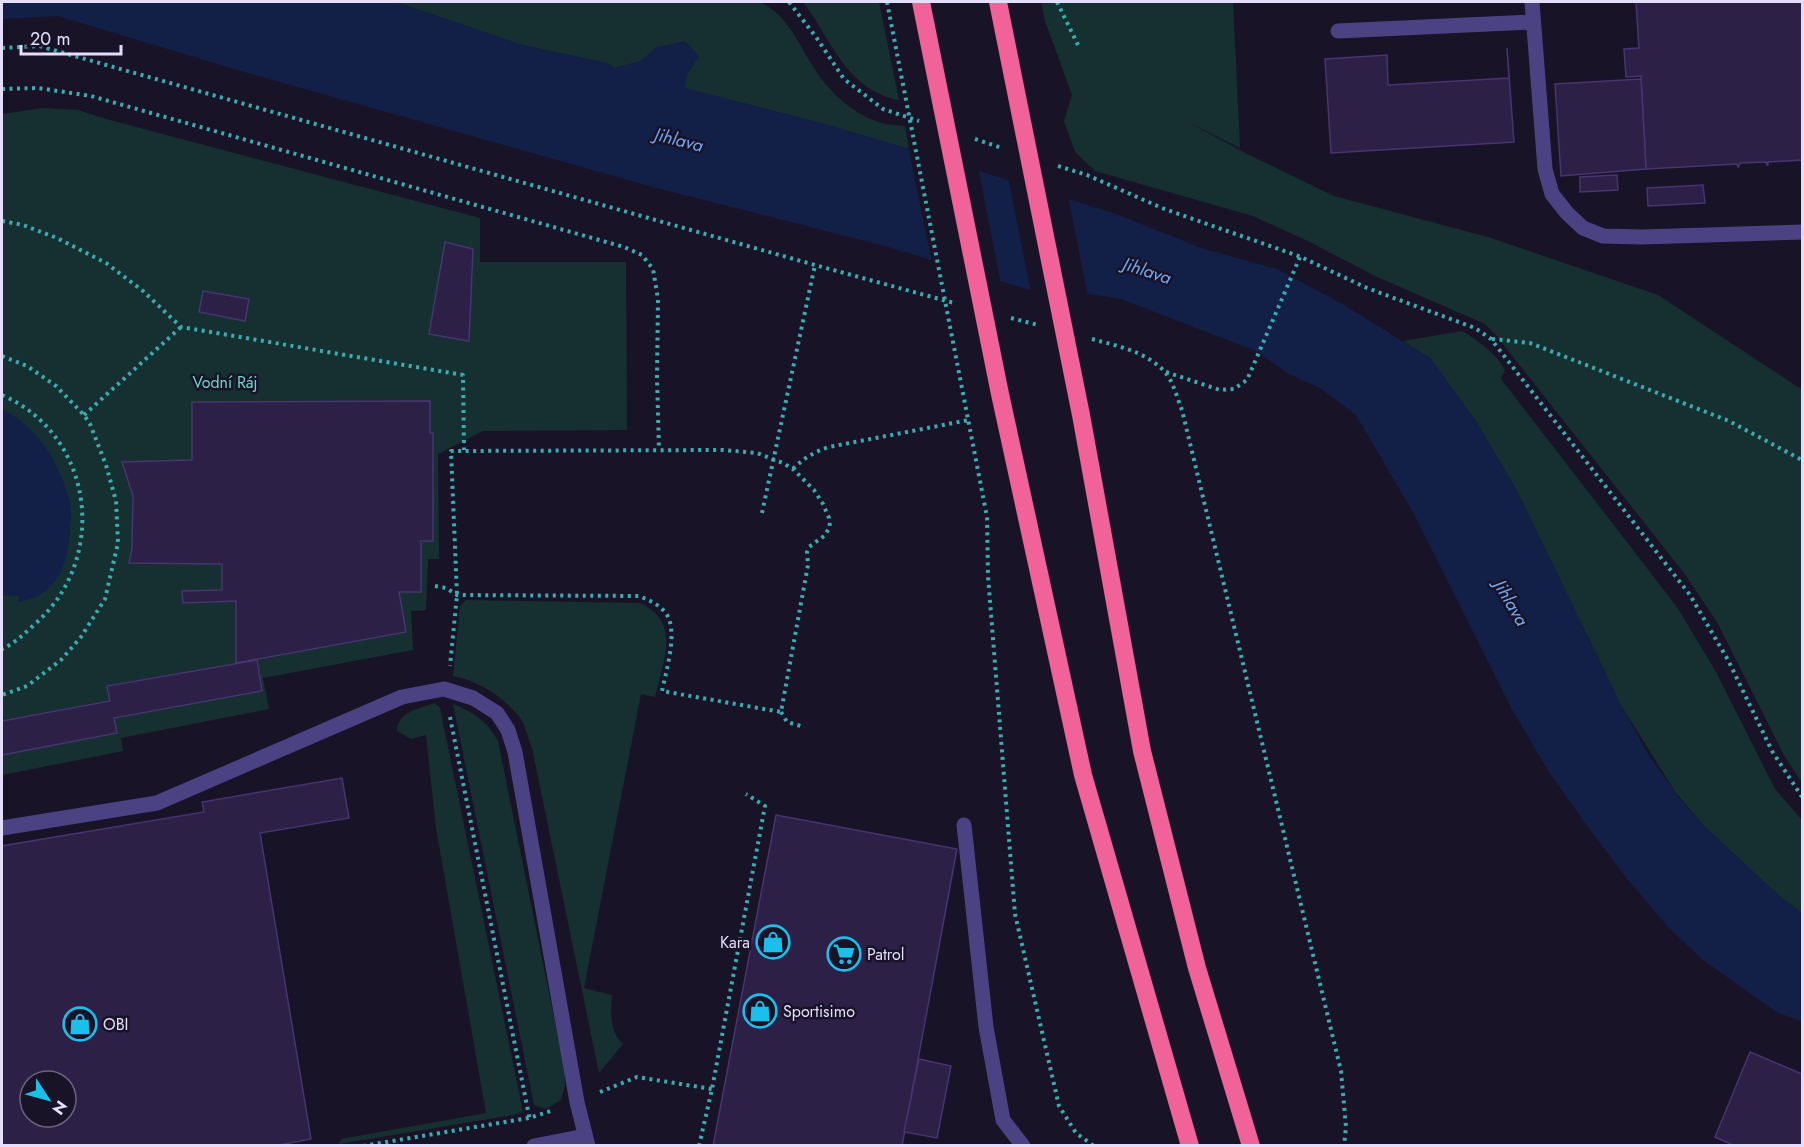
<svg xmlns="http://www.w3.org/2000/svg" width="1804" height="1147" font-family="Jost,sans-serif">
	<style>
		.green { fill: #163031 }
		.water { fill: #122048 }
		.pier { fill: #191328 }
		.building { fill: #2c2047; stroke: #473471; stroke-width: 1.5; fill-rule: evenodd }
		.lines { fill: none; stroke-linecap: round; stroke-linejoin: round }
		.path { stroke: #3bacb1; stroke-width: 4; stroke-dasharray: 3 4.5; stroke-linecap: butt }
		.lane { stroke: #4b4283; stroke-width: 15 }
		.highway { stroke: #f16298; stroke-width: 18 }
		.labels { text-anchor: middle; stroke-width: 5; stroke-linejoin: round; paint-order: stroke }
		.park-label { font-size: 16px; fill: #6ed7c8; stroke: #191328 }
		.poi-label { font-size: 16px; fill: #e4ddfc; stroke: #191328; text-anchor: start }
		.water-label { font-size: 18px; font-style: italic; fill: #74aaf3; stroke: #191328 }
	</style>
	<rect width="100%" height="100%" fill="#191328"/>
	<!-- green -->
	<g class="green">
		<path d="M 396,2 L 759,2 C 788,14 798,44 814,68 C 828,91 855,116 882,123 C 889,125 897,125 905,126 L 909,149 L 828,125 L 684,88 L 687,74 L 699,56 L 657,47 L 641,61 L 615,68 L 606,63 L 522,45 Z"/>
		<path d="M 803,2 L 879,2 L 899,100 C 846,90 832,40 803,2 Z"/>
		<path d="M 1041,2 L 1233,2 L 1240,148 L 1186,121 L 1245,153 L 1334,196 L 1488,237 L 1658,295 L 1798,387 L 1802,388 L 1802,783 L 1784,755 L 1717,622 L 1684,573 L 1495,334 L 1485,324 L 1377,277 L 1310,242 L 1253,216 L 1095,171 L 1075,152 L 1064,121 L 1072,95 L 1045,21 Z"/>
		<path d="M 43,108 L 78,110 L 106,119 L 480,218 L 480,262 L 626,262 L 627,430 L 483,431 L 438,454 L 439,559 L 428,559 L 426,610 L 411,611 L 413,650 L 263,678 L 269,709 L 121,738 L 123,751 L 2,775 L 2,114 Z"/>
		<path d="M 1462,331 C 1478,341 1495,352 1505,370 L 1501,379 L 1677,607 L 1716,672 L 1775,789 L 1802,820 L 1802,913 L 1779,896 L 1746,865 L 1704,826 L 1676,793 L 1622,707 L 1516,489 L 1477,423 L 1431,359 L 1403,341 Z"/>
		<path d="M 466,600 L 640,603 C 682,622 663,662 655,697 L 641,694 L 584,988 L 612,995 C 611,1013 609,1031 623,1044 L 599,1073 L 532,748 C 528,739 526,726 520,718 C 504,697 479,681 453,676 L 460,606 Z"/>
		<path d="M 435,703 L 440,708 L 523,1112 L 513,1115 L 339,1144 L 341,1139 L 486,1113 L 436,828 L 426,735 L 411,739 L 397,731 C 398,711 419,709 435,703 Z"/>
		<path d="M 453,704 C 474,712 487,722 498,741 L 564,1067 L 565,1085 L 561,1100 L 546,1109 L 534,1105 Z"/>
	</g>
	<!-- water -->
	<g class="water">
		<path d="M 2,2 L 396,2 L 522,45 L 606,63 L 615,68 L 641,61 L 657,47 L 685,41 L 699,56 L 687,74 L 685,88 L 828,125 L 909,149 L 1116,214 L 1204,249 L 1277,269 L 1344,305 L 1431,359 L 1477,423 L 1516,489 L 1622,707 L 1648,754 L 1680,799 L 1704,826 L 1779,896 L 1802,913 L 1802,1021 L 1778,1013 L 1703,960 L 1670,929 L 1628,880 L 1588,827 L 1547,769 L 1512,709 L 1414,514 L 1356,415 L 1320,388 L 1289,374 L 1256,351 L 1121,299 L 1088,294 L 1056,298 L 885,246 L 653,187 L 244,72 L 58,16 L 2,19 Z"/>
		<path d="M 2,409 C 19,418 35,431 46,448 C 56,462 67,487 70,503 C 72,510 71,519 70,526 C 69,562 59,596 18,602 L 19,596 L 2,595 Z"/>
	</g>
	<!-- pier -->
	<g class="pier">
		<path d="M 908,146 L 978,167 L 1001,284 L 932,263 Z"/>
		<path d="M 1008,177 L 1068,196 L 1088,297 L 1056,301 L 1031,293 Z"/>
	</g>
	<!-- building -->
	<g class="building">
		<path d="M 1636,2 L 1802,2 L 1802,160 L 1768,162 L 1768,165 L 1767,165 L 1766,162 L 1740,163 L 1739,166 L 1738,167 L 1737,164 L 1646,169 L 1641,76 L 1626,77 L 1624,49 L 1639,48 Z"/>
		<path d="M 1507,48 L 1514,142 L 1331,153 L 1325,59 L 1387,55 L 1388,85 L 1509,78 Z"/>
		<path d="M 1641,79 L 1646,169 L 1561,176 L 1555,84 Z"/>
		<path d="M 1617,175 L 1618,190 L 1580,192 L 1580,177 Z"/>
		<path d="M 1703,185 L 1705,203 L 1648,206 L 1647,188 Z"/>
		<path d="M 445,242 L 473,249 L 469,341 L 429,334 Z"/>
		<path d="M 203,291 L 249,299 L 245,321 L 199,312 Z"/>
		<path d="M 430,401 L 430,433 L 433,433 L 433,541 L 421,541 L 421,592 L 399,592 L 406,632 L 236,663 L 236,601 L 183,603 L 182,591 L 222,590 L 222,564 L 129,563 L 132,547 L 133,496 L 122,462 L 192,460 L 192,402 Z"/>
		<path d="M 257,660 L 262,691 L 114,718 L 117,733 L 2,755 L 2,721 L 110,701 L 107,686 Z"/>
		<path d="M 342,778 L 349,818 L 260,833 L 311,1139 L 274,1146 L 2,1146 L 2,846 L 204,812 L 202,802 ZM 30,1081 L 66,1081 L 66,1117 L 30,1117 Z"/>
		<path d="M 776,815 L 957,849 L 902,1146 L 713,1146 Z"/>
		<path d="M 1750,1052 L 1802,1074 L 1802,1146 L 1735,1146 L 1715,1137 Z"/>
		<path d="M 919,1059 L 951,1066 L 937,1138 L 904,1132 Z"/>
	</g>
	<g class="lines">
		<!-- path -->
		<g class="path">
			<path d="M 789,2 L 816,37 L 844,79 L 883,109 L 919,121"/>
			<path d="M 887,2 L 987,517 L 988,576 L 1015,914 L 1059,1106 L 1076,1133 L 1094,1146"/>
			<path d="M 1057,2 L 1078,45"/>
			<path d="M 2,48 L 39,46 L 815,265 L 954,303"/>
			<path d="M 2,89 L 38,88 L 91,96 L 624,247 L 642,255 L 653,269 L 658,299 L 657,377 L 659,450"/>
			<path d="M 975,139 L 1002,148"/>
			<path d="M 1058,166 L 1087,175 L 1162,208 L 1301,257 L 1367,288 L 1475,328 L 1491,339 L 1690,595 L 1728,660 L 1772,751 L 1802,797"/>
			<path d="M 2,221 L 23,225 L 57,238 L 106,263 L 143,291 L 181,327 L 463,375 L 464,450"/>
			<path d="M 1011,318 L 1038,325"/>
			<path d="M 1092,339 C 1117,346 1145,351 1164,371 C 1173,380 1177,398 1182,410 L 1341,1071 L 1346,1127 L 1344,1146"/>
			<path d="M 1492,339 L 1530,343 L 1729,421 L 1802,460"/>
			<path d="M 2,356 L 27,366 L 56,386 L 84,415 L 90,424 L 106,465 L 116,501 L 118,543 L 105,599 L 81,637 L 61,660 L 27,686 L 2,695"/>
			<path d="M 1166,372 L 1220,390 L 1234,389 L 1247,380 L 1300,257"/>
			<path d="M 2,395 C 95,436 109,559 35,624 C 24,634 15,643 2,649"/>
			<path d="M 84,415 L 181,327"/>
			<path d="M 793,469 C 804,458 814,452 829,447 L 969,420"/>
			<path d="M 762,513 L 815,265"/>
			<path d="M 435,586 L 446,588 L 457,595 L 639,596 C 648,600 657,603 664,611 C 680,627 666,671 662,691 L 781,712 L 808,565 L 807,552 L 809,547 L 824,536 L 830,527 L 829,518 L 823,504 L 814,490 L 793,469 L 783,463 L 757,453 L 723,450 L 451,451 L 457,595 L 450,666"/>
			<path d="M 781,712 L 787,722 L 801,726"/>
			<path d="M 450,717 L 530,1121"/>
			<path d="M 600,1092 L 637,1077 L 712,1089"/>
			<path d="M 363,1146 L 529,1118 L 554,1110"/>
			<path d="M 699,1146 L 712,1089 L 765,806 L 746,794"/>
		</g>
		<!-- lane -->
		<g class="lane">
			<path d="M 1532,2 L 1545,169 L 1552,194 L 1567,213 L 1583,228 L 1603,236 L 1642,237 L 1802,232"/>
			<path d="M 1338,31 L 1533,22"/>
			<path d="M 964,825 L 986,1027 L 1003,1120 L 1023,1146"/>
			<path d="M 2,828 L 157,803 L 402,697 L 444,689 L 473,698 L 497,713 L 508,730 L 515,752 L 577,1102 L 588,1146"/>
			<path d="M 534,1146 L 585,1136"/>
		</g>
		<!-- highway -->
		<g class="highway">
			<path d="M 921,2 L 1000,394 L 1083,775 L 1190,1146"/>
			<path d="M 998,2 L 1081,415 L 1142,751 L 1197,968 L 1251,1146"/>
		</g>
	</g>
	<!-- icons -->
	<defs>
		<g id="shop-ring" transform="scale(1.725)"><circle r="9.5" fill="#191328" stroke="#1ac0eb" stroke-width="1.5"/><path d="M-5-2.5h2.3a2.7 3.5 0 0 1 5.4 0H5L5.5 6h-11ZM-1.5-2.5h3a1.5 2.3 0 0 0-3 0Z" fill="#1ac0eb"/></g>
		<g id="supermarket-ring" transform="scale(1.725)"><circle r="9.5" fill="#191328" stroke="#1ac0eb" stroke-width="1.5"/><path d="M-6-5.5h2.5l.6 2H6L4.5 2H-2.5L-4.4-4H-6ZM-1.5 3.2a1.3 1.3 0 1 0 .1 0ZM3 3.2a1.3 1.3 0 1 0 .1 0Z" fill="#1ac0eb"/></g>
	</defs>
	<g fill-rule="evenodd">
		<use href="#shop-ring" x="773" y="942"/>
		<use href="#supermarket-ring" x="844" y="954"/>
		<use href="#shop-ring" x="760" y="1011"/>
		<use href="#shop-ring" x="80" y="1024"/>
	</g>
	<g class="labels">
		<!-- park labels -->
		<g class="park-label">
			<text x="225" y="388">Vodní Ráj</text>
		</g>
		<!-- poi labels -->
		<g class="poi-label">
			<text x="750" y="948" text-anchor="end">Kara</text>
			<text x="867" y="960">Patrol</text>
			<text x="783" y="1017">Sportisimo</text>
			<text x="103" y="1030">OBI</text>
		</g>
		<!-- water labels -->
		<g class="water-label">
			<text transform="translate(679 140) rotate(14)" y="6">Jihlava</text>
			<text transform="translate(1147 271) rotate(18)" y="6">Jihlava</text>
			<text transform="translate(1511 603) rotate(60)" y="6">Jihlava</text>
		</g>
	</g>
	<!-- border -->
	<rect width="1804" height="1147" fill="none" stroke="#e4ddfc" stroke-width="6"/>
	<!-- north arrow -->
	<g transform="translate(48 1099) rotate(126)"><circle r="28" fill="#191328" stroke="#6a647d" stroke-width="1.5"/>
	<path d="M0-4.5L10 22L0 15L-10 22Z" fill="#1ac0eb"/>
	<text y="-9" font-size="16" font-weight="bold" text-anchor="middle" fill="#e4ddfc">N</text>
	</g>
	<!-- scale -->
	<path d="M21 45v9h100v-9" fill="none" stroke="#e4ddfc" stroke-width="3"/>
	<text x="30" y="45" font-size="18" fill="#e4ddfc" stroke="#191328" stroke-width="4.5" paint-order="stroke">20 m</text>
</svg>
